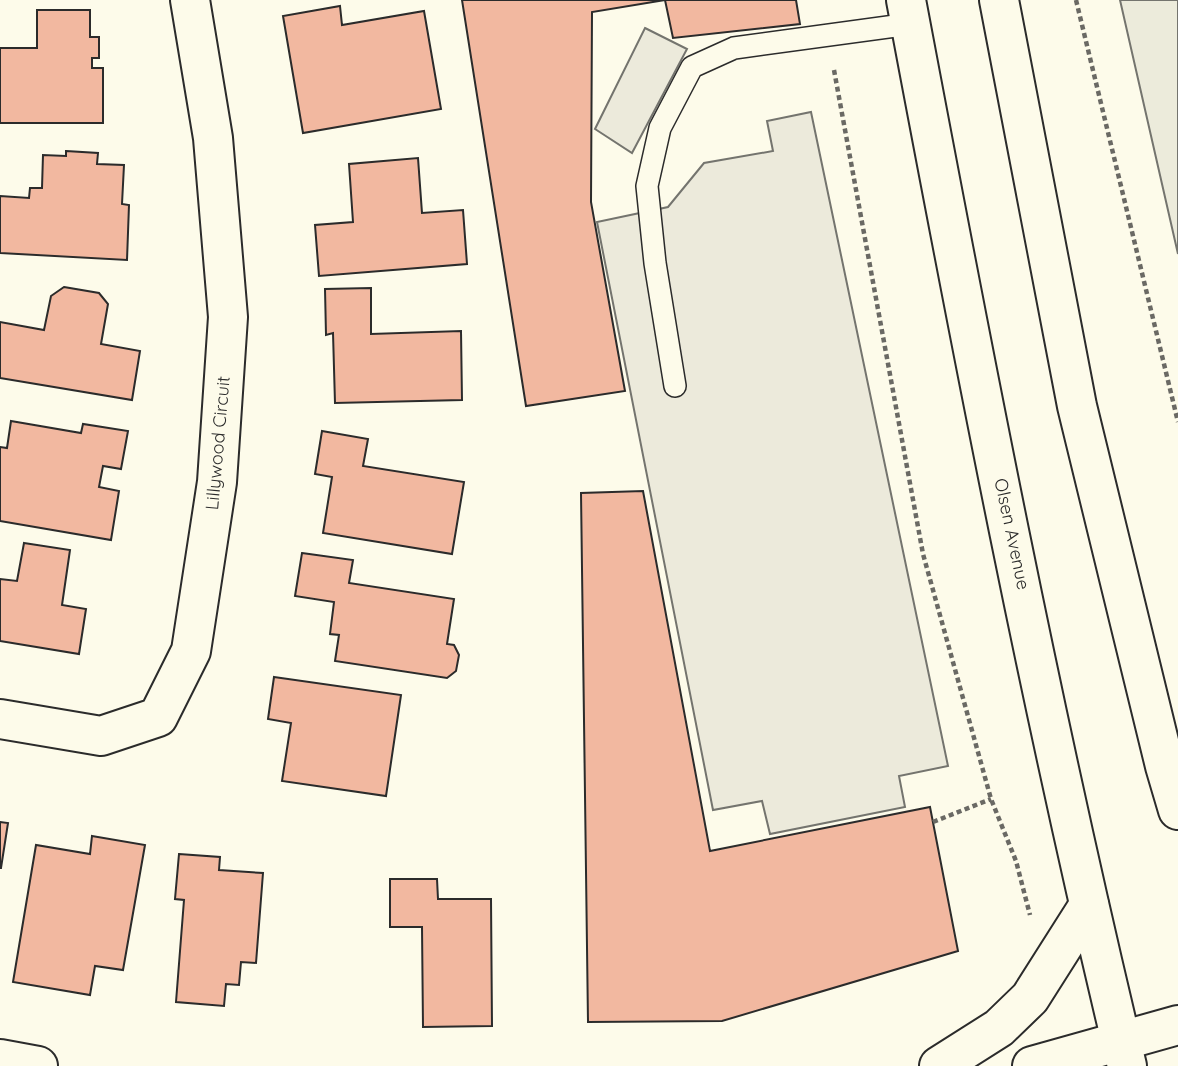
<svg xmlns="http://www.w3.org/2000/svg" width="1178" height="1066" font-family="Quicksand,sans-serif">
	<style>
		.green { fill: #ecebdb; stroke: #74746e; stroke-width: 2 }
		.parking { fill: #eceadb; stroke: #74746e; stroke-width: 2 }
		.building { fill: #f2b8a0; stroke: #2b2b2b; stroke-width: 2 }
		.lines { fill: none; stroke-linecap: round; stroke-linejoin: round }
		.service-casing { stroke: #2b2b2b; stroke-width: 24 }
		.minor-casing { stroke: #2b2b2b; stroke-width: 42 }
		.primary-casing { stroke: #2b2b2b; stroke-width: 42 }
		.path { stroke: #6a6964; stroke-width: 4.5; stroke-dasharray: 5 3.5; stroke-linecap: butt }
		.service { stroke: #fdfbea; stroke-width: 21 }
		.minor { stroke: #fdfbea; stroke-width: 38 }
		.primary { stroke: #fdfbea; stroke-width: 38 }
		.labels { text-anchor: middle; stroke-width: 5; stroke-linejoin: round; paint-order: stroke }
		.street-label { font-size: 18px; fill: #2b2b2b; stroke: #fdfbea }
	</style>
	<rect width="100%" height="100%" fill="#fdfbea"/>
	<!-- green -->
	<path class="green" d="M 1120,0 L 1178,0 L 1178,254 Z"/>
	<!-- parking -->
	<g class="parking">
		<path d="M 645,28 L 687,49 L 632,153 L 595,129 Z"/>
		<path d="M 811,112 L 948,766 L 899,776 L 905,807 L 770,834 L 762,801 L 713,810 L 597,222 L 668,207 L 704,163 L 773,151 L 767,121 Z"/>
	</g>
	<!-- building -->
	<g class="building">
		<path d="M 462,0 L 796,0 L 800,24 L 673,38 L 665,0 L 592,12 L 591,202 L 625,391 L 526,406 Z"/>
		<path d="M 340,6 L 342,25 L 424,11 L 441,109 L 303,133 L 283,16 Z"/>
		<path d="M 37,10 L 90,10 L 90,37 L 99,37 L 99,58 L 92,58 L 92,68 L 103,68 L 103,123 L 0,123 L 0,48 L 37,48 Z"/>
		<path d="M 66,151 L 98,153 L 97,164 L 124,165 L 122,204 L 129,205 L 127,260 L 0,253 L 0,196 L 29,198 L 30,188 L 42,188 L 43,155 L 66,156 Z"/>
		<path d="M 418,158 L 422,213 L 463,210 L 467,264 L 319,276 L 315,225 L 353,222 L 349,164 Z"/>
		<path d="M 64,287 L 99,293 L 108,304 L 101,344 L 140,351 L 132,400 L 0,378 L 0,322 L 44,330 L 51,296 Z"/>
		<path d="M 371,288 L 371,334 L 461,331 L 462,400 L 335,403 L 333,333 L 326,335 L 325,289 Z"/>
		<path d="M 11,421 L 81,433 L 83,424 L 128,431 L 121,469 L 103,466 L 99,487 L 119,491 L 111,540 L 0,521 L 0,447 L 7,448 Z"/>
		<path d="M 322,431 L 368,439 L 363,466 L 464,482 L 452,554 L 323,533 L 332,477 L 315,474 Z"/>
		<path d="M 643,491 L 710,851 L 930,807 L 958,951 L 722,1021 L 588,1022 L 581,493 Z"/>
		<path d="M 24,543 L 70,550 L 62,605 L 86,609 L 79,654 L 0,641 L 0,579 L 17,581 Z"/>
		<path d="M 302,553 L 353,560 L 349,583 L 454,599 L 447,644 L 454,645 L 459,655 L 456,671 L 447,678 L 335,661 L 339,635 L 330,634 L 334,602 L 295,596 Z"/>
		<path d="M 274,677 L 401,695 L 386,796 L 282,781 L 291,723 L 268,719 Z"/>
		<path d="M 0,822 L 8,823 L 1,868 L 0,868 Z"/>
		<path d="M 92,836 L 145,845 L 123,970 L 95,966 L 90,995 L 13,982 L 36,845 L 90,854 Z"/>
		<path d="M 179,854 L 220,857 L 219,870 L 263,873 L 256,963 L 241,962 L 239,985 L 226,984 L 224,1006 L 176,1002 L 184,900 L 175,899 Z"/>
		<path d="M 390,879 L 437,879 L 438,899 L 491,899 L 492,1026 L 423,1027 L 422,927 L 390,927 Z"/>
	</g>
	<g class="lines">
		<!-- service casing -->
		<g class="service-casing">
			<path id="service" d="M 675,386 L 655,263 L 647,186 L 660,128 L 692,67 L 734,48 L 910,24"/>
		</g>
		<!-- minor casing -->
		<g class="minor-casing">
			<g id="minor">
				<path d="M 0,719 L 101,736 L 158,717 L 191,651 L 217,482 L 228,317 L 213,138 L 190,0"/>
				<path d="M 0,1059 L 38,1066"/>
				<path d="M 939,1066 L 999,1028 L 1030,998 L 1089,905"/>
				<path d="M 1032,1066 L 1178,1025"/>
			</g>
		</g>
		<!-- primary casing -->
		<g class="primary-casing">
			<g id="primary">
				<path d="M 906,0 C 973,356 1042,714 1127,1066"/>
				<path d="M 999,0 L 1077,406 L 1165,766 L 1178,810"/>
			</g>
		</g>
		<!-- path -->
		<g class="path">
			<path d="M 1076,0 L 1178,422"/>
			<path d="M 834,70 L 923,554 L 991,799 L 1016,861 L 1030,915"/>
			<path d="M 933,822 L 991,799"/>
		</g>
		<!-- service -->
		<use href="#service" class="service"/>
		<!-- minor -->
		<use href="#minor" class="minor"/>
		<!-- primary -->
		<use href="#primary" class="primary"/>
	</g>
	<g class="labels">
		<!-- street labels -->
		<g class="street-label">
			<text transform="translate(218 443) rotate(-85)" y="6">Lillywood Circuit</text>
			<text transform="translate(1012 534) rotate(78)" y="6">Olsen Avenue</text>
		</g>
	</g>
</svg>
